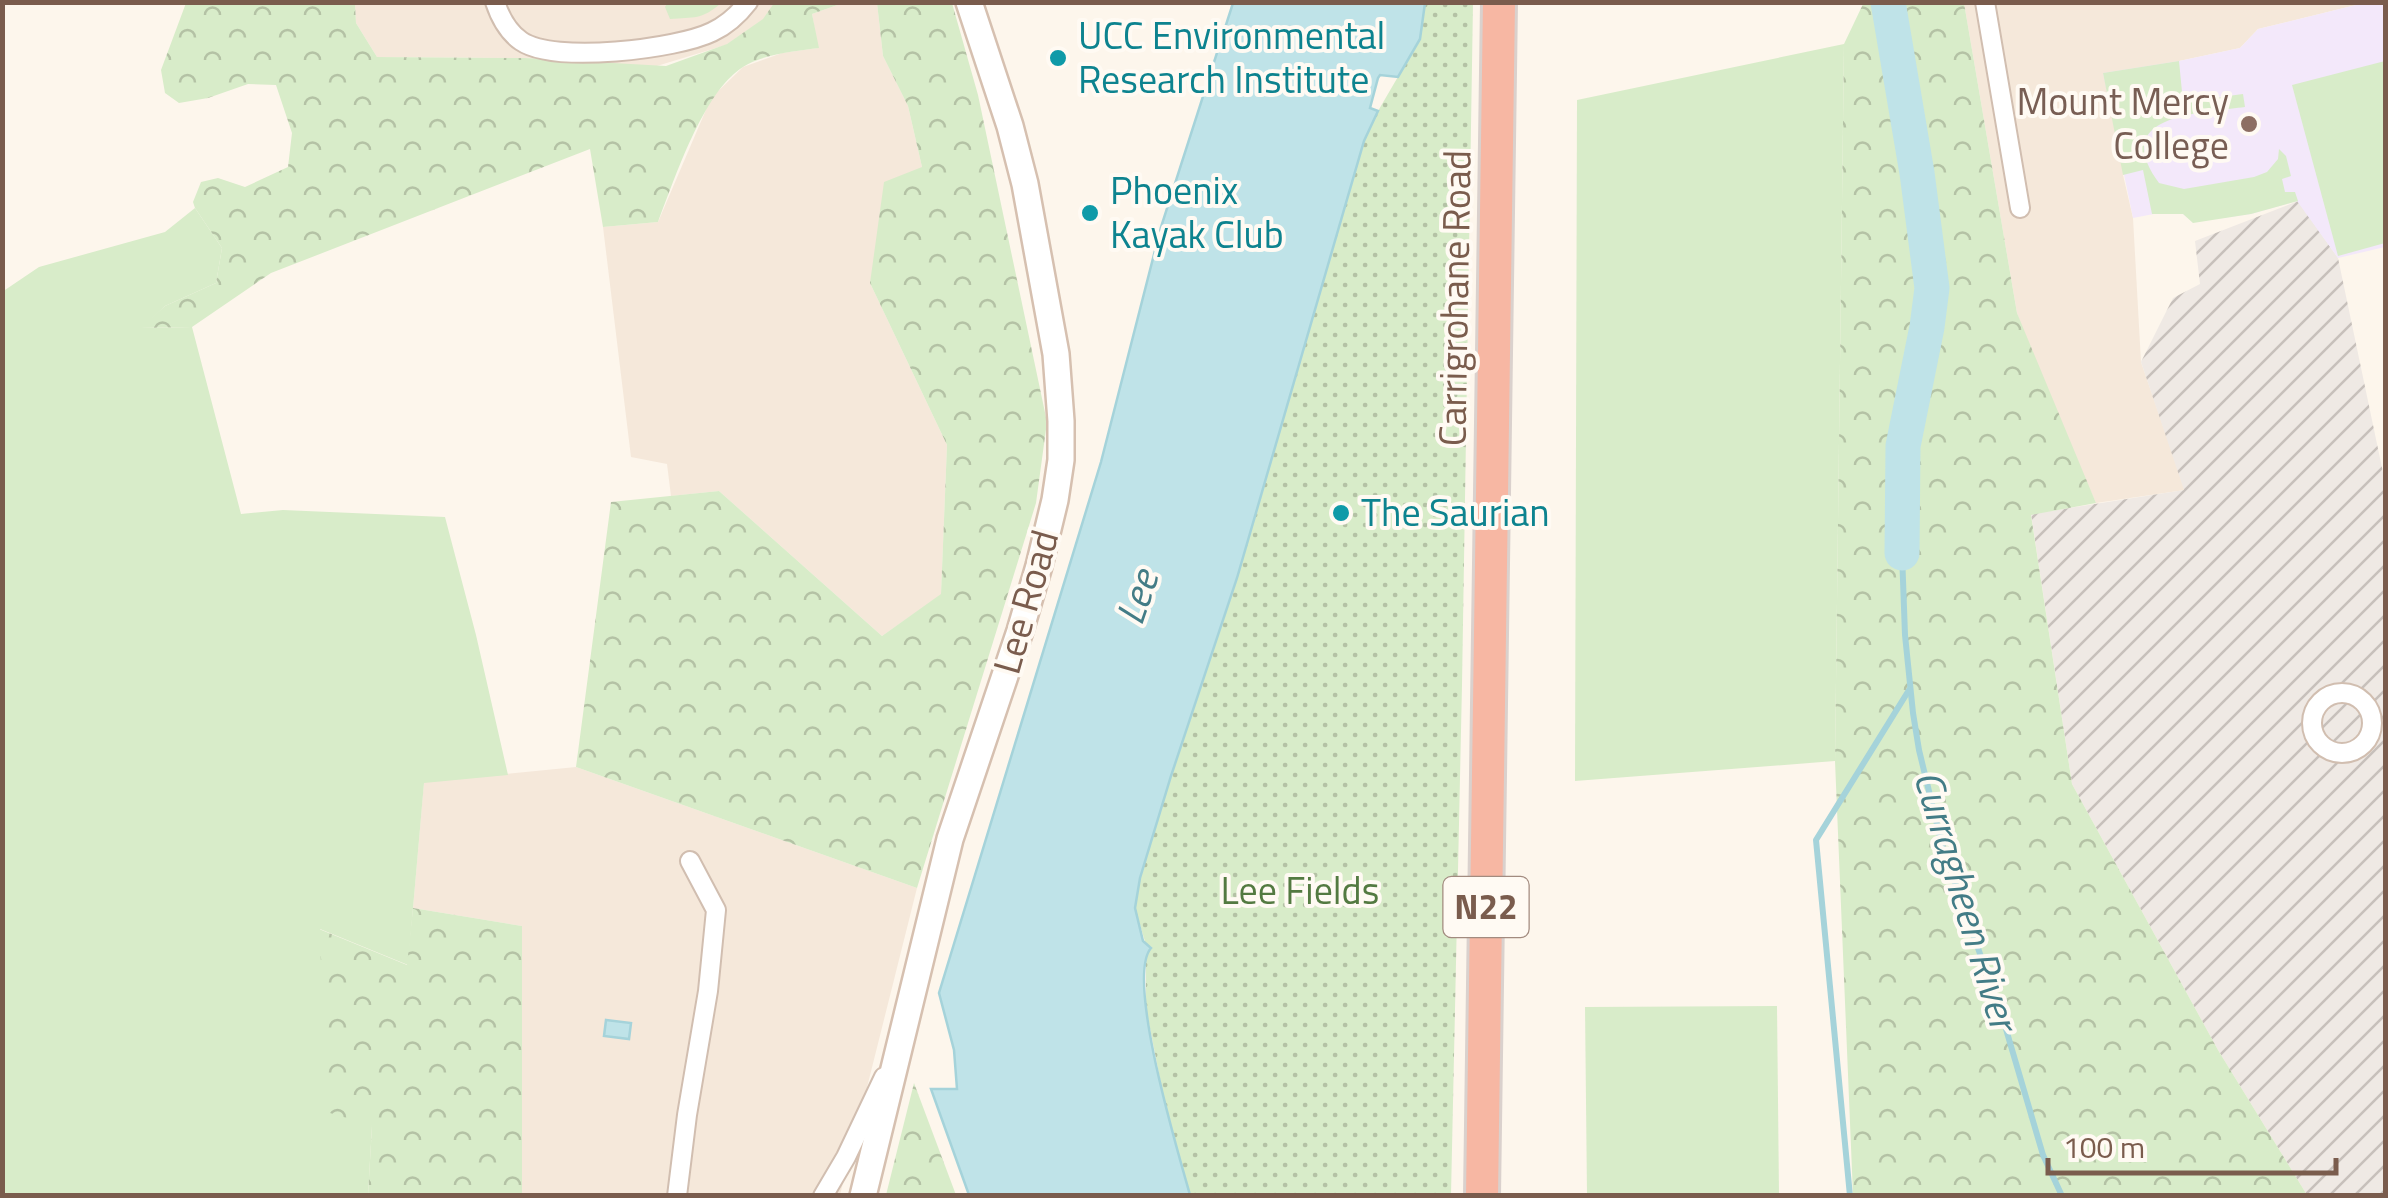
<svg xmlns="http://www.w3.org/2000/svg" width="2388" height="1198" font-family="'Titillium Web',sans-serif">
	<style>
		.residential { fill: #f5e8da }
		.industrial { fill: url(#industrial-furrows) }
		.education { fill: #f3e8fa }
		.grass { fill: #d8ecc9 }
		.forest { fill: url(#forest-crowns) }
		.park { fill: url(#park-dots) }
		.water { fill: #bfe3e8; stroke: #a5d3da; stroke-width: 2.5 }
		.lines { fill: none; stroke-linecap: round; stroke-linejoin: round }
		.stream { stroke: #a5d3da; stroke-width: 6 }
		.river { stroke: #bfe3e8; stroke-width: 35 }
		.street-casing { stroke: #d1beb0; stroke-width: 22 }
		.secondary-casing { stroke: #d6c0b0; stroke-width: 30 }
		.highway-casing { stroke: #dad1cd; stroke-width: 38 }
		.street { stroke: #fff; stroke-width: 18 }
		.secondary { stroke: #fff; stroke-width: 25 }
		.highway { stroke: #f7b7a3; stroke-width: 32 }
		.culture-dot { fill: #0f9aa8; stroke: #fffaf3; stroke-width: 4 }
		.education-dot { fill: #8d6e63; stroke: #fffaf3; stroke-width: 4 }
		.labels { text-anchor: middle; stroke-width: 8; stroke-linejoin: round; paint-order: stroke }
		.shield { fill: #fffaf3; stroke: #a28b7f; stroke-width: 2.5 }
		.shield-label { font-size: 35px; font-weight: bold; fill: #7a5c4d }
		.culture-label { font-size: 38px; fill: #0d838f; stroke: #fffaf3; text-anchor: start }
		.education-label { font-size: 38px; fill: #785e54; stroke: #fffaf3; text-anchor: end }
		.street-label { font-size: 38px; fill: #7a5c4d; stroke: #fffaf3 }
		.park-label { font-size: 38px; fill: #537a41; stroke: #fffaf3 }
		.water-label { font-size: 40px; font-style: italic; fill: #437c86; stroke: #fffaf3 }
	</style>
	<defs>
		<pattern id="industrial-furrows" width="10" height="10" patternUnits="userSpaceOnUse" patternTransform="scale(2.5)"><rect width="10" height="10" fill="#efe9e4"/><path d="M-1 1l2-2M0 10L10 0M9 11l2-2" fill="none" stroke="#c7c0bb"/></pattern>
		<pattern id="forest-crowns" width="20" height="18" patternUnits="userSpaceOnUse" patternTransform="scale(2.5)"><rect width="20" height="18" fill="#d8ecc9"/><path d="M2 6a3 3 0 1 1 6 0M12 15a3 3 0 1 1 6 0" fill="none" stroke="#b4c2a5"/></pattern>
		<pattern id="park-dots" width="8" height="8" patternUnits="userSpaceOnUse" patternTransform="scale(2.5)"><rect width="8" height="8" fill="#d8ecc9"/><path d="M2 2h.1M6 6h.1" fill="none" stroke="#b4c2a5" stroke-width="1.8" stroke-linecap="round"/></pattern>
	</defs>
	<rect width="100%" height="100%" fill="#fdf6ec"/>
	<!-- residential -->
	<g class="residential">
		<path d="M 355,3 L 774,3 L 764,19 L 726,45 L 637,72 L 525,58 L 377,57 L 356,23 Z"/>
		<path d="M 843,3 L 877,3 L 883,56 L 908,106 L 922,167 L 870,283 L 947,445 L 941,595 L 882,636 L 719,491 L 671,496 L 667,464 L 631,457 L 603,227 L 658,222 L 711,98 L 743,67 L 782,53 L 818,48 L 812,14 Z"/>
		<path d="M 1964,3 L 2364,3 L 2258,29 L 2240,48 L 2179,61 L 2123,175 L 2133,218 L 2141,362 L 2185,490 L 2096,503 L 2037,371 L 2017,313 Z"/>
		<path d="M 576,767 L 917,888 L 840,1195 L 522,1195 L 522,926 L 413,908 L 424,782 Z"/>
	</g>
	<!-- industrial -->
	<path class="industrial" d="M 2298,201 L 2338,258 L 2385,482 L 2385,1195 L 2307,1195 L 2218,1050 L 2072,784 L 2031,514 L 2184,490 L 2141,362 L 2173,298 L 2200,284 L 2195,241 Z"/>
	<!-- education -->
	<path class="education" d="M 2364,3 L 2385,3 L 2385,247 L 2338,258 L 2297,201 L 2251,214 L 2193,222 L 2183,214 L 2159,213 L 2133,218 L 2103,73 L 2179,61 L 2240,48 L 2258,29 Z"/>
	<!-- grass -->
	<g class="grass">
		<path d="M 668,2 L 721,2 L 721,3 C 702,20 694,17 670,19 L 665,7 Z"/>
		<path d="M 1844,44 L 1835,761 L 1575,781 L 1577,100 Z"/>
		<path d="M 2179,61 L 2183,102 L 2243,94 L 2245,107 C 2201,113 2108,114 2159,183 L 2184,189 L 2254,177 L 2267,172 L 2278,159 L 2279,149 L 2286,156 L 2291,176 L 2282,179 L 2285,192 L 2295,192 L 2298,201 L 2251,214 L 2193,223 L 2183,214 L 2152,214 L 2143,170 L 2123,175 L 2103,73 Z"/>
		<path d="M 2385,61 L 2385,243 L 2338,256 L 2292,85 Z"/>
		<path d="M 195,208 L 222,248 L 216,283 L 165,306 L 142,328 L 192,327 L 241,514 L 283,510 L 445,517 L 476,635 L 508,775 L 424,783 L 408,965 L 320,929 L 372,1126 L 368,1195 L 3,1195 L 2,292 L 39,267 L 165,232 Z"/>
		<path d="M 1777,1006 L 1779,1195 L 1587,1195 L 1585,1007 Z"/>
	</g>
	<!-- forest -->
	<g class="forest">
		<path d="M 1864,2 L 1964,3 L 2017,313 L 2096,503 L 2031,515 L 2072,784 L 2218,1050 L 2307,1195 L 1853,1195 L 1835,761 L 1844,44 Z"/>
		<path d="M 186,3 L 355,3 L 356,23 L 377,57 L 525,58 L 666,66 L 727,44 L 763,19 L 774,3 L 843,3 L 812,14 L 819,48 C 796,51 763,54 743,67 C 703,92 675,178 658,222 L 603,227 L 590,149 L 271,273 L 192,327 L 140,328 L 165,306 L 216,283 L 222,248 L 195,208 L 193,202 L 201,182 L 218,178 L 245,187 L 288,167 L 292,133 L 276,85 L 248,84 L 208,98 L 179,103 L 165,93 L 161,70 Z"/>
		<path d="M 877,3 L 952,3 L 978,95 L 1047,422 L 1036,503 L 917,888 L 576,767 L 611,502 L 719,491 L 882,636 L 941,594 L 947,445 L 870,283 L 884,182 L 922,167 L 908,106 L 883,56 Z"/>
		<path d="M 413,908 L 522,926 L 522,1195 L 368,1195 L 372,1126 L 330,1113 L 319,929 L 407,965 Z"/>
		<path d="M 914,1083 L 956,1195 L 886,1195 Z"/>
	</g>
	<!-- park -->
	<path class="park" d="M 1424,3 L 1473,3 L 1462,685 L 1451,1195 L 1190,1195 L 1166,1109 L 1146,1008 L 1146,945 L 1135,908 L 1140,878 L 1171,776 L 1237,578 L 1364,141 L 1378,111 L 1420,39 Z"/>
	<!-- water -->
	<g class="water">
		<path d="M 1233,3 L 1425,3 L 1420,39 L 1398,77 L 1380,75 L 1378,78 L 1370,108 L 1378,111 L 1364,141 L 1237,578 L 1171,776 L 1140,878 L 1135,908 L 1143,941 L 1151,948 C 1125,978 1179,1155 1190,1195 L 969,1195 L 931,1089 L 957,1089 L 954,1050 L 939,993 L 1101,462 L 1161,227 Z"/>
		<path d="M 606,1020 L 631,1023 L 629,1039 L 604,1036 Z"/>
	</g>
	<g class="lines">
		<!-- stream -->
		<g class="stream">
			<path d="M 1902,553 L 1905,635 L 1913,713 L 1919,750 L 1943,849 L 2003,1019 L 2043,1155 L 2062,1196"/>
			<path d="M 1850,1196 L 1816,840 L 1909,690"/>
		</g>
		<!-- river -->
		<path class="river" d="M 1888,2 L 1917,173 L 1932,288 L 1927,327 L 1903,446 L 1902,553"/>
		<!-- street casing -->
		<g class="street-casing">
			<g id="street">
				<path d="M 495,2 C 500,17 508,32 521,41 C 554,64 677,49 712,32 C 727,25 738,15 748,2"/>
				<path d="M 1985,2 L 2020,208"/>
				<circle cx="2342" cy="723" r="30"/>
				<path d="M 677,1196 L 687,1115 L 708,991 L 716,910 L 690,861"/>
				<path d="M 823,1196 L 846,1157 L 884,1077"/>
			</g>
		</g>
		<!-- secondary casing -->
		<g class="secondary-casing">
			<path id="secondary" d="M 863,1196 L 950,839 L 1020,631 L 1039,566 L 1055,500 L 1061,460 L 1061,421 L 1056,354 L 1025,184 L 1010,126 L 969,2"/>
		</g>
		<!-- highway casing -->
		<g class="highway-casing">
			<path id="highway" d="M 1482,1196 L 1499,2"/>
		</g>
		<!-- street -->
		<use href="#street" class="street"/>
		<!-- secondary -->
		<use href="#secondary" class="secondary"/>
		<!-- highway -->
		<use href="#highway" class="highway"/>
	</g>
	<!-- markers -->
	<g class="culture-dot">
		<circle cx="1058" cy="58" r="10"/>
		<circle cx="1090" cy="213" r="10"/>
		<circle cx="1341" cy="513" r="10"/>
	</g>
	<circle class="education-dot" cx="2249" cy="124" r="10"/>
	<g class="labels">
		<!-- shield labels -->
		<rect class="shield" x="1443.5" y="877" width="85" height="60" rx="8"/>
		<g class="shield-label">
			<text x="1486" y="919">N22</text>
		</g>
		<!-- culture labels -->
		<g class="culture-label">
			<text x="1078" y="49">UCC Environmental<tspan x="1078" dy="44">Research Institute</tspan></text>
			<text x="1110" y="204">Phoenix<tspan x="1110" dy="44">Kayak Club</tspan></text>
			<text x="1361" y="526">The Saurian</text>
		</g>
		<!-- education labels -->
		<g class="education-label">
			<text x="2229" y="115">Mount Mercy<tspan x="2229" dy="44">College</tspan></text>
		</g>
		<!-- street labels -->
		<g class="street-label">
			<text transform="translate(1455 298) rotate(-89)" y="13">Carrigrohane Road</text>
			<text transform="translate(1026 602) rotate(-74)" y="13">Lee Road</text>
		</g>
		<!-- park labels -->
		<g class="park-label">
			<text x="1300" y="904">Lee Fields</text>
		</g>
		<!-- water labels -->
		<g class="water-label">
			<text transform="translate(1137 597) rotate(-71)" y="14">Lee</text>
			<text transform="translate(1966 900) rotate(73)" y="14">Curragheen River</text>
		</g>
	</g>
	<!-- border -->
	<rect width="2388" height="1198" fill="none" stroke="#7a5c4d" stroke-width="10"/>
	<!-- scale -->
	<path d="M2048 1158v15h288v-15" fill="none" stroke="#7a5c4d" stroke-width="5"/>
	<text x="2063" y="1158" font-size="30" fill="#7a5c4d" stroke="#fffaf3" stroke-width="8" paint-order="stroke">100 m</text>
</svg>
